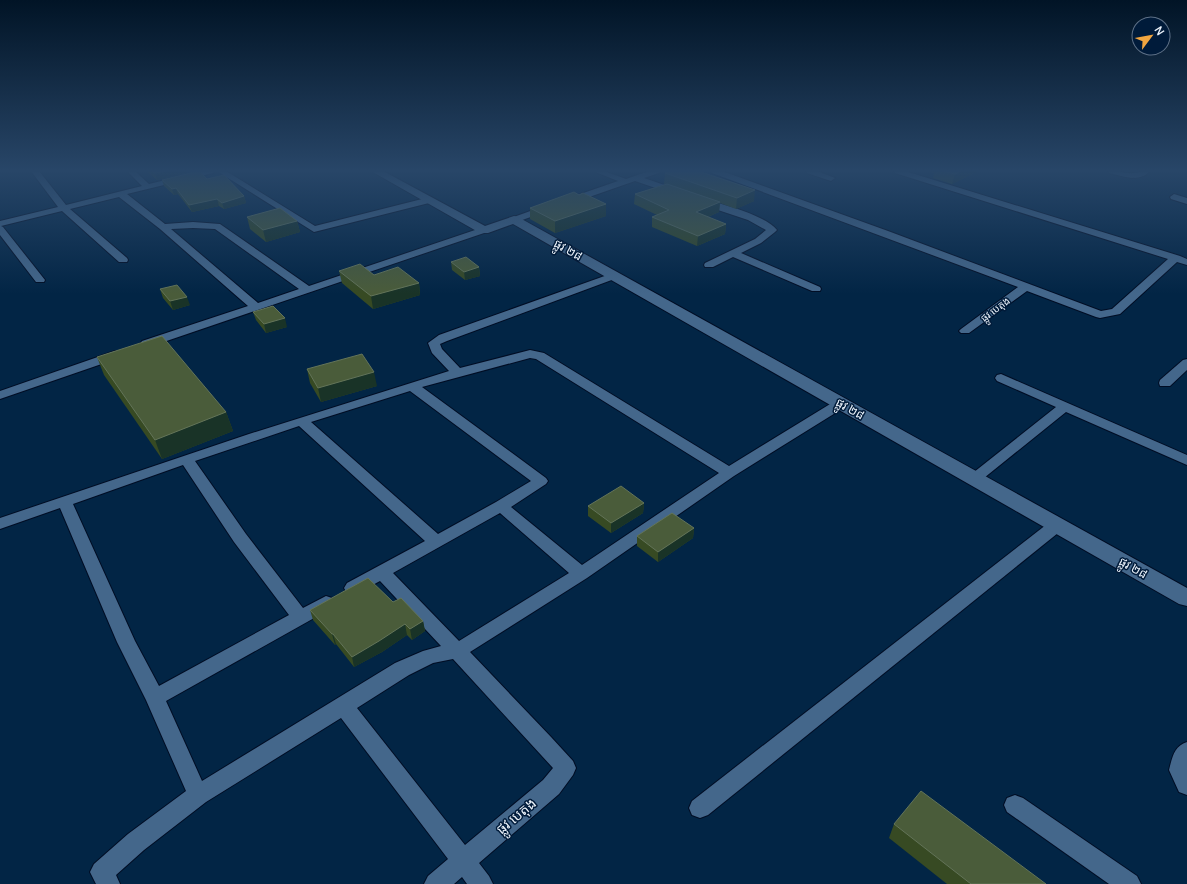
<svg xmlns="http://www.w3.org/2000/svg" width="1187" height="884" font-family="Manrope,'Noto Sans Khmer',sans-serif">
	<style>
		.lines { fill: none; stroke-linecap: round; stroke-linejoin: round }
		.minor-casing { stroke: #000d24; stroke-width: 2 }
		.tertiary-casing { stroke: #000d24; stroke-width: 2 }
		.minor { fill: #44678b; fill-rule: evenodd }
		.tertiary { fill: #44678b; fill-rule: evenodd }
		.wall { fill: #374a23 }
		.shaded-wall { fill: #193327 }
		.building { fill: #4a5c3a; stroke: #637459 }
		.labels { text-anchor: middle; stroke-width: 3; stroke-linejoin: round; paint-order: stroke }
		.far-street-label { font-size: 10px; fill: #ebf3fb; stroke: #001b3a }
		.street-label { font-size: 12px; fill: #ebf3fb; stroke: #001b3a }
		.near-street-label { font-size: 14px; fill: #ebf3fb; stroke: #001b3a }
	</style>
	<rect width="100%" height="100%" fill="#022545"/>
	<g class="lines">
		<!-- minor casing -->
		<g class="minor-casing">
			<g id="minor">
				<path d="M 31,171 L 39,171 L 66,205 L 142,186 L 127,171 L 135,171 L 149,184 L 202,171 L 214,171 L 213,173 L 127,194 L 165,224 L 193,222 L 220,224 L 309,286 L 481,228 L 487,228 L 489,230 L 487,232 L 146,348 L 142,347 L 140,344 L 142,341 L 248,306 L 160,229 L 119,197 L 70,209 L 127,258 L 128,260 L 127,262 L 119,262 L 62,211 L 1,226 L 3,227 L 45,280 L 44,282 L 36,282 L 0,235 L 0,221 L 58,207 ZM 193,228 L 215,229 L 299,289 L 258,303 L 171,229 Z"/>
				<path d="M 217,171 L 226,171 L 315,226 L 430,197 L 434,200 L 433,202 L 314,232 Z"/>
				<path d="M 593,171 L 604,171 L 626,179 L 649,171 L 660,171 L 659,173 L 644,178 L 679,190 L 680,192 L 676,195 L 635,181 L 572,203 L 566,203 L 565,201 L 566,199 L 618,181 Z"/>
				<path d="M 711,171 L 722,171 L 888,231 L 1101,311 L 1112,309 L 1168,259 L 895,173 L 894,171 L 905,171 L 1180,256 L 1187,259 L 1187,265 L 1177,262 L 1120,314 L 1100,318 L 1096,317 L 1027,291 L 969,333 L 961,333 L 959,331 L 961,329 L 1018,287 L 712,173 Z"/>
				<path d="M 806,171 L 817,171 L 835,178 L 831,181 L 807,173 Z"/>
				<path d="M 1108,171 C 1117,170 1125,174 1134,173 C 1140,173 1144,170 1150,171 C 1139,183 1123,176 1109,173 Z"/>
				<path d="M 1174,194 L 1187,198 L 1187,204 L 1171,199 L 1170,197 Z"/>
				<path d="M 703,199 C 722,204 765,215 777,230 L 775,232 L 761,243 L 741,253 L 820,287 L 821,289 L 820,291 L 812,291 L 733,257 L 713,267 L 705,267 L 704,265 L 705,263 L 755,239 L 766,230 L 748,220 L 700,204 L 699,202 L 700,200 Z"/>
				<path d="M 547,205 L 552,208 L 550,210 L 514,223 L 509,220 L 511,218 Z"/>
				<path d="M 613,273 L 617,274 L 618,276 L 617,278 L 447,341 L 440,344 L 442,349 L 460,368 L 530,350 L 544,353 L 729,466 L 835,401 L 845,401 L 847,404 L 845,407 L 734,476 L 587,578 L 470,652 L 551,737 L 573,761 L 576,768 L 573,775 L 559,794 L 479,863 L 489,876 L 493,884 L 467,884 L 462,877 L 454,884 L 424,884 L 428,876 L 448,859 L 341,718 L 206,802 L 144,850 L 116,875 L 120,884 L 96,884 L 90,872 L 94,864 L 128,834 L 186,791 L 146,700 L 117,642 L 60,508 L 0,529 L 0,518 L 249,434 L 449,371 L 432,353 L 428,343 L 439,335 ZM 530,358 L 536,359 L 719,473 L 582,565 L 511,507 L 546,484 L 548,481 L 546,478 L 422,387 ZM 410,391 L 531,481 L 496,502 L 438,534 L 311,422 ZM 299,426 L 425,541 L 347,583 L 344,588 L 347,593 C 359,596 370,586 380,581 L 441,646 L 423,651 L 395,663 L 202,781 L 166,701 L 332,608 L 335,603 L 332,598 L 326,596 L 303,608 L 246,534 L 195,461 ZM 183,465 L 234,542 L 289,615 L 159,686 L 135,641 L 73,504 ZM 500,513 L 569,573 L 459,641 L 393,573 ZM 453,659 L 553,768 L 543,780 L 465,845 L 357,708 L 409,675 L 433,663 Z"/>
				<path d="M 115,351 L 119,352 L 121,355 L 119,358 L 0,399 L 0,391 Z"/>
				<path d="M 1187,359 L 1187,370 L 1170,386 L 1160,386 L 1159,383 L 1160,380 L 1183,360 Z"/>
				<path d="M 1001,374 L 1187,455 L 1187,465 L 1066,412 L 979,482 L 974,484 L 969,482 L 967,479 L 969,476 L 1056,407 L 997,381 L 995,378 L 997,375 Z"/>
				<path d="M 1057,520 L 1063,521 L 1065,525 L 1063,529 L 708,815 L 700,818 L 692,815 L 689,808 L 692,801 L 1051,521 Z"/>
				<path d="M 1187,742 L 1187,795 L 1179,792 L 1169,770 C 1172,758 1174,746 1187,742 Z"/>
				<path d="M 1015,795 L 1023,798 L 1137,876 L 1141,884 L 1109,884 L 1007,812 L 1004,805 L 1007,798 Z"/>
			</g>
		</g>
		<!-- tertiary casing -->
		<g class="tertiary-casing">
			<path id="tertiary" d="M 371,171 L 383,171 L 485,226 L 514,216 L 518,217 L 1187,588 L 1187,606 L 1179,604 L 513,224 L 488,233 L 480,233 Z"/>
		</g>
		<!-- minor -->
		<use href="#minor" class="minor"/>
		<!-- tertiary -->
		<use href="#tertiary" class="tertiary"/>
	</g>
	<!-- wall -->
	<g class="wall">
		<path d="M 146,171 L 185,171 L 186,173 L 157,180 Z"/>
		<path d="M 927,171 L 976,171 L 976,172 L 952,184 L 933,178 L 934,173 Z"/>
		<path d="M 665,173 L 754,201 L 736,209 L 720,203 L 719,212 L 708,217 L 726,224 L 725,234 L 697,246 L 652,227 L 652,217 L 657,215 L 634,204 L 635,194 L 666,184 L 664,184 Z"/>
		<path d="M 207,179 L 244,196 L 246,203 L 224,209 L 219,206 L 192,212 L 178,194 L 174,195 L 164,186 L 162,180 Z"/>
		<path d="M 579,195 L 606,204 L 606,216 L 555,233 L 530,219 L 530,208 Z"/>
		<path d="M 247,217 L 297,221 L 300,232 L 266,242 L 250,229 Z"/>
		<path d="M 451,262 L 479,267 L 480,276 L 465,280 L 452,270 Z"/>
		<path d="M 339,271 L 374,275 L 419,283 L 420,295 L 373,309 L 342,283 Z"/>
		<path d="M 160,289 L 190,305 L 173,310 L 163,298 Z"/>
		<path d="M 253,312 L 287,327 L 266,333 L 256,320 Z"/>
		<path d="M 97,357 L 226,412 L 233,431 L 162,459 L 104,375 Z"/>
		<path d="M 307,369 L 377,386 L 321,402 L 310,383 Z"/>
		<path d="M 644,503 L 643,513 L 611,533 L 588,516 L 588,506 Z"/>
		<path d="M 694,528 L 693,538 L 658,562 L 637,546 L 637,536 Z"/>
		<path d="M 393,602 L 423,621 L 425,631 L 412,640 L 407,635 L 382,652 L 354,667 L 336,644 L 335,645 L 313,620 L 310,610 Z"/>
		<path d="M 894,824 L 1046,884 L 947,884 L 889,838 Z"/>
	</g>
	<!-- shaded-wall -->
	<g class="shaded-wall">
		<path d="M 166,171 L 185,171 L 186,173 L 157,180 L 155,173 Z"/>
		<path d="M 961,171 L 976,171 L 976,172 L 952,184 L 955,174 Z"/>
		<path d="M 176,188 L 178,194 L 174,195 L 172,189 Z"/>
		<path d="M 755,190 L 754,201 L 736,209 L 737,198 Z"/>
		<path d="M 244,196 L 246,203 L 224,209 L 222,203 Z"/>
		<path d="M 217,199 L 219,206 L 192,212 L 189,205 Z"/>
		<path d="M 720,202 L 719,212 L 695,222 L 696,212 Z"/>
		<path d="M 606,204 L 606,216 L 555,233 L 555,221 Z"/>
		<path d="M 297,221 L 300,232 L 266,242 L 263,230 Z"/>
		<path d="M 726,224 L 725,234 L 697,246 L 698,236 Z"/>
		<path d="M 479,267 L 480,276 L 465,280 L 464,272 Z"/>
		<path d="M 419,283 L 420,295 L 373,309 L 371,296 Z"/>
		<path d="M 187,297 L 190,305 L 173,310 L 170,301 Z"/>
		<path d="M 285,318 L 287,327 L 266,333 L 264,324 Z"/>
		<path d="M 374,372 L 377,386 L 321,402 L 318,388 Z"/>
		<path d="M 226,412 L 233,431 L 162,459 L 155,440 Z"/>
		<path d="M 644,503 L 643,513 L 611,533 L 611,523 Z"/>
		<path d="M 694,528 L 693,538 L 658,562 L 658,552 Z"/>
		<path d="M 423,621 L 425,631 L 412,640 L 410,629 Z"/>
		<path d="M 405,624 L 407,635 L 382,652 L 354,667 L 352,657 Z"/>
		<path d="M 333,634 L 336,644 L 335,645 L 332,634 Z"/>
	</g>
	<!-- building -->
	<g class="building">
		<path d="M 152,171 L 166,171 L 155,173 Z"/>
		<path d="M 199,171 L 207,179 L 224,175 L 244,196 L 222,203 L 217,199 L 189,205 L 176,188 L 172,189 L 162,180 Z"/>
		<path d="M 671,171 L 698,171 L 755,190 L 737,198 L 665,173 Z"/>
		<path d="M 943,171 L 961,171 L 955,174 Z"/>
		<path d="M 667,184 L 720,202 L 696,212 L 726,224 L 698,236 L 652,217 L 669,210 L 635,194 Z"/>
		<path d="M 574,192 L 579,195 L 583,193 L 606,204 L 555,221 L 530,208 Z"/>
		<path d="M 280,208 L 297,221 L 263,230 L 247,217 Z"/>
		<path d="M 466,257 L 479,267 L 464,272 L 451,262 Z"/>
		<path d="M 360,264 L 374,275 L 398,267 L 419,283 L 371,296 L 339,271 Z"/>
		<path d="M 177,285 L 187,297 L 170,301 L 160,289 Z"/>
		<path d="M 273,306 L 285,318 L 264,324 L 253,312 Z"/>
		<path d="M 162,336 L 226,412 L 155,440 L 97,357 Z"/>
		<path d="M 362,354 L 374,372 L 318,388 L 307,369 Z"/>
		<path d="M 621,486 L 644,503 L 611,523 L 588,506 Z"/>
		<path d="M 672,513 L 694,528 L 658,552 L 637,536 Z"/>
		<path d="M 368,578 L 393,602 L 401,598 L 423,621 L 410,629 L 405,624 L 379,641 L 352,657 L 333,634 L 332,634 L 310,610 Z"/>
		<path d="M 921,791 L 1046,884 L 971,884 L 894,824 Z"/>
	</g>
	<!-- sky -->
	<linearGradient id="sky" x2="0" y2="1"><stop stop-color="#011426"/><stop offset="0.58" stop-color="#284668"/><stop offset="1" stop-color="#284668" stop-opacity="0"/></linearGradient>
	<rect width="1187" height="294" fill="url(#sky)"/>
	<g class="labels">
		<!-- far-street labels -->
		<g class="far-street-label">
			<text transform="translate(995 309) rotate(-37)" y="4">ផ្លូវ បេតុង</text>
		</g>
		<!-- street labels -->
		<g class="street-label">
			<text transform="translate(568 250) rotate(29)" y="4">ផ្លូវ ២៨</text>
			<text transform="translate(850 409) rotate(29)" y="4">ផ្លូវ ២៨</text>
			<text transform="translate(1133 568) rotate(29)" y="4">ផ្លូវ ២៨</text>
		</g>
		<!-- near-street labels -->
		<g class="near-street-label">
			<text transform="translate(516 816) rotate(-40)" y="5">ផ្លូវ បេតុង</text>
		</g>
	</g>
	<!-- north arrow -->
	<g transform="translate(1151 36) rotate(58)"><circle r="19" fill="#001b3a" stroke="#5e7187"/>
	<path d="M0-3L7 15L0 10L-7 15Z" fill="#f1a640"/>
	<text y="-6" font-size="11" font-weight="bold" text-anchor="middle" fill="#ebf3fb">N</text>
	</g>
</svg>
